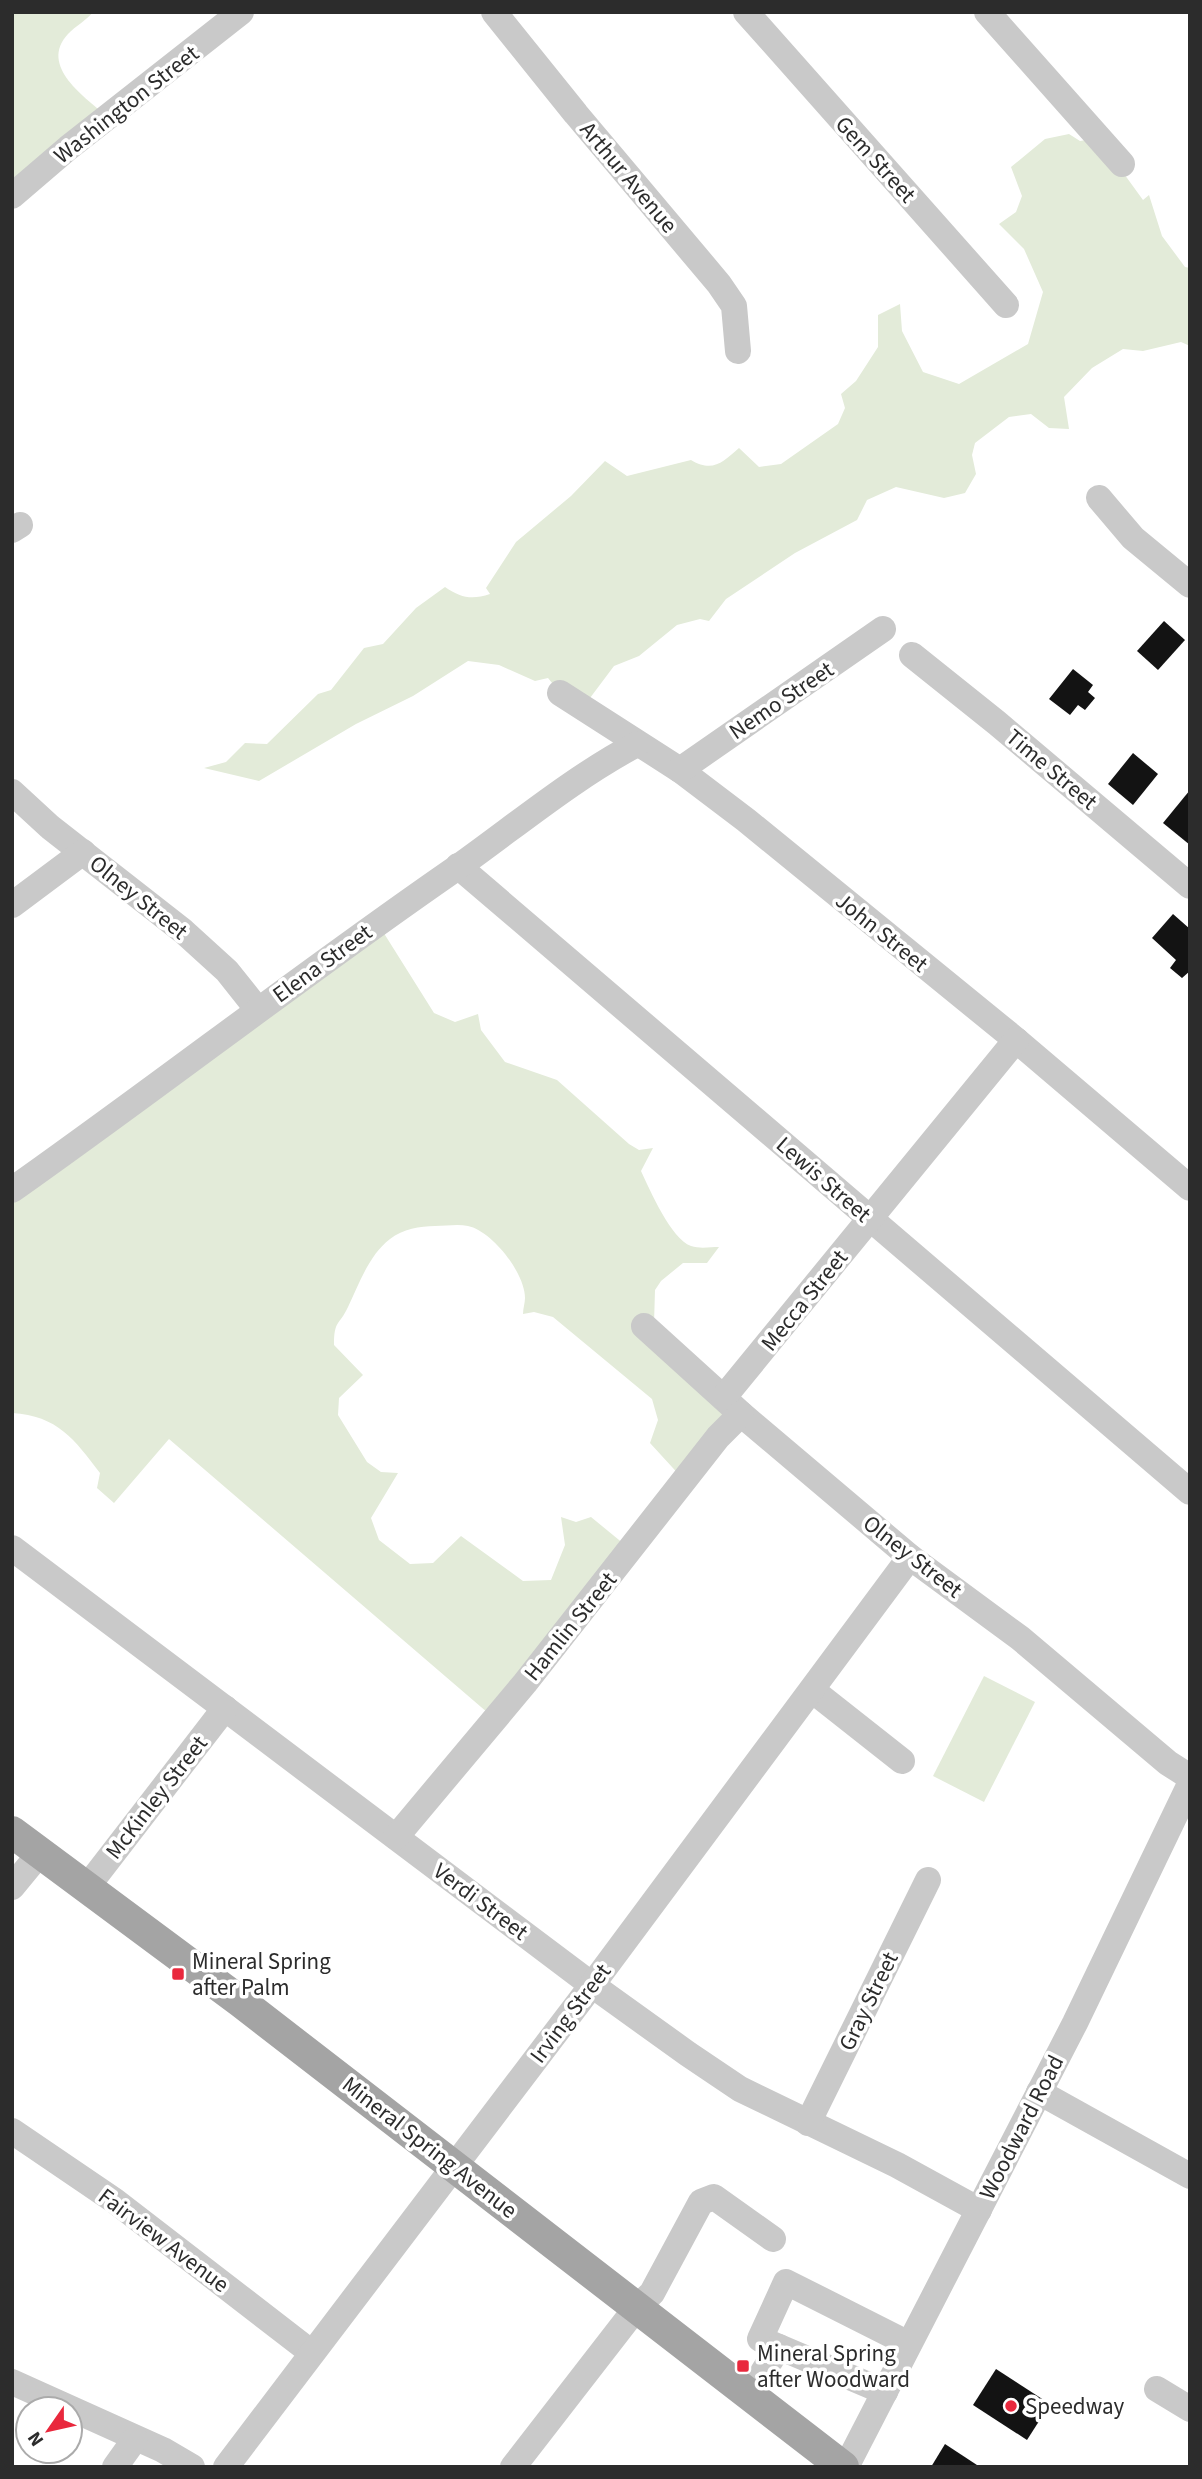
<svg xmlns="http://www.w3.org/2000/svg" width="1202" height="2479" font-family="'Source Sans 3',sans-serif">
	<style>
		.green { fill: #e3ebd9 }
		.building { fill: #131313 }
		.lines { fill: none; stroke-linecap: round; stroke-linejoin: round }
		.minor { stroke: #c9c9c9; stroke-width: 26 }
		.major { stroke: #a4a4a4; stroke-width: 32 }
		.poi-dot { fill: #e9283d; stroke: #fff; stroke-width: 2.5 }
		.labels { text-anchor: middle; stroke-width: 7; stroke-linejoin: round; paint-order: stroke }
		.street-label { font-size: 23px; fill: #2c2c2c; stroke: #fff }
		.poi-label { font-size: 23px; fill: #2c2c2c; stroke: #fff; text-anchor: start }
	</style>
	<rect width="100%" height="100%" fill="#fff"/>
	<!-- green -->
	<g class="green">
		<path d="M 12,12 L 93,12 C 86,21 75,26 68,34 C 38,66 86,98 108,117 L 12,195 Z"/>
		<path d="M 1069,134 L 1080,141 L 1098,138 L 1143,200 L 1149,195 L 1162,236 L 1185,267 L 1190,268 L 1190,346 L 1181,342 L 1143,351 L 1123,349 L 1092,368 L 1064,397 L 1069,429 L 1049,428 L 1031,414 L 1009,417 L 975,443 L 972,455 L 976,474 L 965,493 L 944,498 L 896,487 L 867,500 L 857,520 L 795,553 L 726,599 L 709,621 L 700,619 L 677,625 L 639,656 L 614,666 L 587,702 L 560,693 L 548,678 L 535,681 L 499,665 L 468,661 L 413,696 L 356,724 L 259,781 L 204,768 L 226,762 L 245,743 L 267,744 L 318,694 L 331,690 L 364,648 L 383,644 L 416,608 L 445,587 C 461,598 472,600 490,594 L 486,588 L 516,542 L 571,496 L 605,461 L 627,476 L 691,460 C 713,473 723,462 739,448 L 759,467 L 781,464 L 838,424 L 845,408 L 841,394 L 856,381 L 878,347 L 878,315 L 900,304 L 902,331 L 923,372 L 959,384 L 1028,344 L 1043,292 L 1024,249 L 999,224 L 1016,212 L 1022,196 L 1011,167 L 1045,139 Z"/>
		<path d="M 380,927 L 434,1013 L 455,1022 L 478,1014 L 481,1030 L 505,1062 L 557,1080 L 629,1144 L 639,1150 L 653,1148 L 641,1171 C 650,1190 671,1239 691,1246 C 700,1249 710,1247 719,1247 L 707,1263 L 683,1263 L 661,1281 L 655,1290 L 654,1324 L 744,1411 L 683,1479 L 650,1443 L 658,1420 L 652,1399 L 553,1317 L 534,1312 L 523,1314 C 523,1308 525,1303 525,1298 C 525,1273 492,1231 468,1226 C 458,1224 446,1226 435,1226 C 420,1226 403,1229 390,1239 C 369,1255 359,1284 348,1307 C 339,1326 334,1320 334,1345 L 363,1375 L 339,1398 L 338,1415 L 367,1462 L 381,1472 L 398,1473 L 371,1518 L 379,1540 L 410,1564 L 433,1563 L 461,1536 L 523,1581 L 551,1580 L 565,1545 L 561,1517 L 576,1522 L 591,1517 L 630,1549 L 495,1719 L 169,1439 L 114,1503 L 97,1488 L 100,1473 C 74,1439 58,1416 12,1413 L 12,1190 Z"/>
		<path d="M 984,1676 L 1035,1702 L 984,1802 L 933,1776 Z"/>
	</g>
	<!-- building -->
	<g class="building">
		<path d="M 1164,621 L 1185,640 L 1158,670 L 1137,651 Z"/>
		<path d="M 1073,669 L 1093,685 L 1088,692 L 1095,698 L 1085,710 L 1078,705 L 1070,715 L 1049,699 Z"/>
		<path d="M 1133,753 L 1158,774 L 1133,805 L 1108,784 Z"/>
		<path d="M 1190,790 L 1190,845 L 1163,823 Z"/>
		<path d="M 1173,914 L 1190,929 L 1190,971 L 1182,978 L 1170,968 L 1176,960 L 1152,938 Z"/>
		<path d="M 996,2369 L 1050,2404 L 1027,2440 L 973,2405 Z"/>
		<path d="M 945,2444 L 980,2467 L 931,2467 Z"/>
	</g>
	<g class="lines">
		<!-- minor -->
		<g class="minor">
			<path d="M 494,12 L 576,114 L 719,284 L 734,306 L 738,351"/>
			<path d="M 746,12 L 1006,305"/>
			<path d="M 987,12 L 1122,164"/>
			<path d="M 12,196 L 68,148 L 241,12"/>
			<path d="M 1099,498 L 1133,538 L 1190,585"/>
			<path d="M 12,530 L 20,525"/>
			<path d="M 912,655 L 997,723 L 1190,886"/>
			<path d="M 560,693 L 680,770 L 746,820 L 1016,1040 L 1190,1188"/>
			<path d="M 680,770 L 883,629"/>
			<path d="M 12,792 L 50,827 L 183,931 L 227,971 L 258,1010"/>
			<path d="M 458,866 L 1190,1492"/>
			<path d="M 12,905 L 83,852"/>
			<path d="M 12,1190 C 162,1084 307,971 458,867 C 517,825 573,778 637,744"/>
			<path d="M 644,1326 L 741,1414 L 910,1557 L 1020,1638 L 1168,1763 L 1190,1777"/>
			<path d="M 724,1397 L 1016,1040"/>
			<path d="M 12,1548 L 592,1985 L 688,2054 L 740,2089 L 897,2165 L 979,2210"/>
			<path d="M 812,1690 L 902,1761"/>
			<path d="M 396,1837 L 525,1683 L 718,1437 L 741,1414"/>
			<path d="M 12,1887 L 40,1853"/>
			<path d="M 87,1887 L 225,1708"/>
			<path d="M 1039,2092 L 1190,2176"/>
			<path d="M 808,2123 L 928,1880"/>
			<path d="M 12,2131 L 115,2201 L 312,2353"/>
			<path d="M 12,2382 L 163,2450 L 192,2467"/>
			<path d="M 1157,2389 L 1190,2409"/>
			<path d="M 885,2392 L 760,2339 L 786,2282 L 909,2344"/>
			<path d="M 749,2394 L 779,2347"/>
			<path d="M 115,2467 L 135,2439"/>
			<path d="M 226,2467 L 592,1985 L 910,1557"/>
			<path d="M 513,2467 L 637,2307 L 652,2293 L 701,2202 L 714,2197 L 773,2239"/>
			<path d="M 846,2467 L 1075,2023 L 1190,1784"/>
		</g>
		<!-- major -->
		<path class="major" d="M 12,1832 L 241,2002 L 843,2467"/>
	</g>
	<!-- markers -->
	<g class="poi-dot">
		<rect x="171" y="1967" width="14" height="14" rx="3.5"/>
		<rect x="736" y="2359" width="14" height="14" rx="3.5"/>
		<circle cx="1011" cy="2406" r="7"/>
	</g>
	<g class="labels">
		<!-- street labels -->
		<g class="street-label">
			<text transform="translate(126 104) rotate(-38)" y="8">Washington Street</text>
			<text transform="translate(876 159) rotate(48)" y="8">Gem Street</text>
			<text transform="translate(629 177) rotate(50)" y="8">Arthur Avenue</text>
			<text transform="translate(781 700) rotate(-34)" y="8">Nemo Street</text>
			<text transform="translate(1052 769) rotate(40)" y="8">Time Street</text>
			<text transform="translate(139 897) rotate(39)" y="8">Olney Street</text>
			<text transform="translate(882 932) rotate(39)" y="8">John Street</text>
			<text transform="translate(322 963) rotate(-36)" y="8">Elena Street</text>
			<text transform="translate(824 1179) rotate(41)" y="8">Lewis Street</text>
			<text transform="translate(804 1300) rotate(-51)" y="8">Mecca Street</text>
			<text transform="translate(913 1556) rotate(38)" y="8">Olney Street</text>
			<text transform="translate(570 1626) rotate(-51)" y="8">Hamlin Street</text>
			<text transform="translate(156 1797) rotate(-52)" y="8">McKinley Street</text>
			<text transform="translate(481 1901) rotate(37)" y="8">Verdi Street</text>
			<text transform="translate(868 2001) rotate(-64)" y="8">Gray Street</text>
			<text transform="translate(570 2013) rotate(-53)" y="8">Irving Street</text>
			<text transform="translate(1021 2127) rotate(-63)" y="8">Woodward Road</text>
			<text transform="translate(430 2147) rotate(38)" y="8">Mineral Spring Avenue</text>
			<text transform="translate(164 2240) rotate(37)" y="8">Fairview Avenue</text>
		</g>
		<!-- poi labels -->
		<g class="poi-label">
			<text x="192" y="1969">Mineral Spring<tspan x="192" dy="26">after Palm</tspan></text>
			<text x="757" y="2361">Mineral Spring<tspan x="757" dy="26">after Woodward</tspan></text>
			<text x="1025" y="2414">Speedway</text>
		</g>
	</g>
	<!-- border -->
	<rect width="1202" height="2479" fill="none" stroke="#2c2c2c" stroke-width="28"/>
	<!-- north arrow -->
	<g transform="translate(49 2430) rotate(236)"><circle r="33" fill="#ffffff" stroke="#ababab" stroke-width="2"/>
	<path d="M0-5L12 26L0 18L-12 26Z" fill="#e9283d"/>
	<text y="-10" font-size="19" font-weight="bold" text-anchor="middle" fill="#2c2c2c">N</text>
	</g>
</svg>
